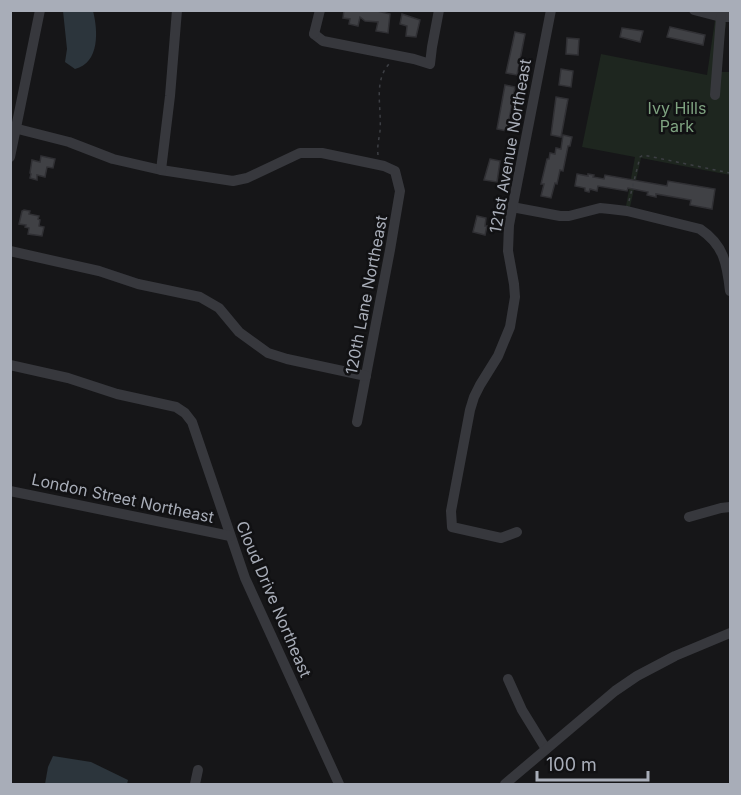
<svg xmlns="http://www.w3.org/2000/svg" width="741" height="795" font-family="Inter,sans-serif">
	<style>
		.green { fill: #1e261f }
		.water { fill: #2c353c }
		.building { fill: #404145; stroke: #303034; stroke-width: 1.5 }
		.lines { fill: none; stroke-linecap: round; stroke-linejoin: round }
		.path { stroke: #3d3f44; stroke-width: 1.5; stroke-dasharray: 3 4.5; stroke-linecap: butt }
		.minor { stroke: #37383d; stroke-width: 10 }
		.labels { text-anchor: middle; stroke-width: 5; stroke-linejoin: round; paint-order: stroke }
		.park-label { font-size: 16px; fill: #7fa381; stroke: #111113 }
		.street-label { font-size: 16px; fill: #a8adb8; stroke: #111113 }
	</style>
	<rect width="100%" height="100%" fill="#161618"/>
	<!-- green -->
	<path class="green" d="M 715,20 L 726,23 L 719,72 L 730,72 L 730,175 L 641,158 L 630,207 L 626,206 L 635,157 L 582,147 L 601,54 L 707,75 Z"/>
	<!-- water -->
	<g class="water">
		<path d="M 63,11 L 93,11 C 98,30 100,63 75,69 L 65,62 L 67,49 Z"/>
		<path d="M 53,756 L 91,762 L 128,780 L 127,784 L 45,784 L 48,767 Z"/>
	</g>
	<!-- building -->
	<g class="building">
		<path d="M 344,10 L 373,10 L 390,14 L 388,33 L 376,31 L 378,22 L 365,21 L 360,17 L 358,26 L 349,24 L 350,19 L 343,18 Z"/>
		<path d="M 402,14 L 420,20 L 416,37 L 406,36 L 407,26 L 400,24 Z"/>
		<path d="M 670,27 L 705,35 L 703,45 L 667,37 Z"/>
		<path d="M 622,28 L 643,31 L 640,42 L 620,37 Z"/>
		<path d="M 515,32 L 525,34 L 517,75 L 506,73 Z"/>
		<path d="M 567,38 L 579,39 L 578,55 L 566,54 Z"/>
		<path d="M 561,69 L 573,71 L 571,87 L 559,85 Z"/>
		<path d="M 505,85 L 515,87 L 507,131 L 497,129 Z"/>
		<path d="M 556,97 L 568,99 L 561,137 L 551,135 Z"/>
		<path d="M 563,135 L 572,137 L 570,146 L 568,146 L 563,171 L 560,170 L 557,184 L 555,183 L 551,198 L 541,196 L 544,184 L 541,184 L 547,159 L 549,159 L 550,153 L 555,154 L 556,148 L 561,149 Z"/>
		<path d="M 41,156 L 55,159 L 53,168 L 47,167 L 45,177 L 37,175 L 37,180 L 30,178 L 31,174 L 30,173 L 32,160 L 40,162 Z"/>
		<path d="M 490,159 L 500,161 L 497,182 L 484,180 Z"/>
		<path d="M 577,174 L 588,176 L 588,174 L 594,175 L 593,177 L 604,179 L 605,175 L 667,186 L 668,181 L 715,189 L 712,209 L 690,205 L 691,200 L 656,194 L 656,197 L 647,195 L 648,192 L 628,188 L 627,191 L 598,186 L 597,191 L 590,189 L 589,192 L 585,191 L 585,188 L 575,186 Z"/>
		<path d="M 24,210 L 30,211 L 29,214 L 39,216 L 38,219 L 40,220 L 39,226 L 44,227 L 42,236 L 28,234 L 29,228 L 25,227 L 26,225 L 19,224 L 22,211 Z"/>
		<path d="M 477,216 L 486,218 L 485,226 L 487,226 L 485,235 L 473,232 Z"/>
	</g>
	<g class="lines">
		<!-- path -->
		<g class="path">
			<path d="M 378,155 C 377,146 379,139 380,131 C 382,108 373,82 389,64"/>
			<path d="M 629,201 L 640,157 L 643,155 L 730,173"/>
		</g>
		<!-- minor -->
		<g class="minor">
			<path d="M 694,10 L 721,17 L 730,17"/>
			<path d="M 314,34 L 323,41 L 414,59 L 430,64 L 432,47 L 439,10"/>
			<path d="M 314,34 L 320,10"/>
			<path d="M 715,95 L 721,17"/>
			<path d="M 10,127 L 69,142 L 113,159 L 161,170 L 233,181 L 247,178 L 300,153 L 322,153 L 384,166 L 395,171 L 400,191 L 390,250 L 357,422"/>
			<path d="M 10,157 L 40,10"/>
			<path d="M 161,170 L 170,96 L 177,10"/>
			<path d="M 512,207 L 560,216 L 569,216 L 600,208 L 610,209 L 627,211 L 700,229 C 724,245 727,264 730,291"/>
			<path d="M 10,251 L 99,271 L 138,284 L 200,297 L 219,308 L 239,332 L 268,353 L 287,359 L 366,376"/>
			<path d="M 10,365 L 68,378 L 117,394 L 176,407 L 185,413 L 192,422 L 245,578 L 339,784"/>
			<path d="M 10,491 L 230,536"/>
			<path d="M 689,517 L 721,508 L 730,507"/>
			<path d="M 517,532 L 501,538 L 452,527 L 451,511 L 470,410 L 474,397 L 480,385 L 498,356 L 510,327 L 515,297 L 514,284 L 508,251 L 509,225 L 551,10"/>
			<path d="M 508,679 L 522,710 L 546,749"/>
			<path d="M 195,784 L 198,770"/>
			<path d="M 505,784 L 615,691 L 637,676 L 675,656 L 730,633"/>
		</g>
	</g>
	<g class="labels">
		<!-- park labels -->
		<g class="park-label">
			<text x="677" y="114">Ivy Hills<tspan x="677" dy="18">Park</tspan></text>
		</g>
		<!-- street labels -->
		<g class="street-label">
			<text transform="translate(510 146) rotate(-80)" y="6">121st Avenue Northeast</text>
			<text transform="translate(366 295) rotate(-79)" y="6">120th Lane Northeast</text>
			<text transform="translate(123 498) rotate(12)" y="6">London Street Northeast</text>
			<text transform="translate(274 599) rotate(67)" y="6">Cloud Drive Northeast</text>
		</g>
	</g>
	<!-- border -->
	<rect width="741" height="795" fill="none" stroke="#a8adb8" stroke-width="24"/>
	<!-- scale -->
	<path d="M537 771v9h111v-9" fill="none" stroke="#a8adb8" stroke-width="3"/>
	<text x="546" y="771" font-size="18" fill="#a8adb8" stroke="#111113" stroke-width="4.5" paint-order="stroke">100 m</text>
</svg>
